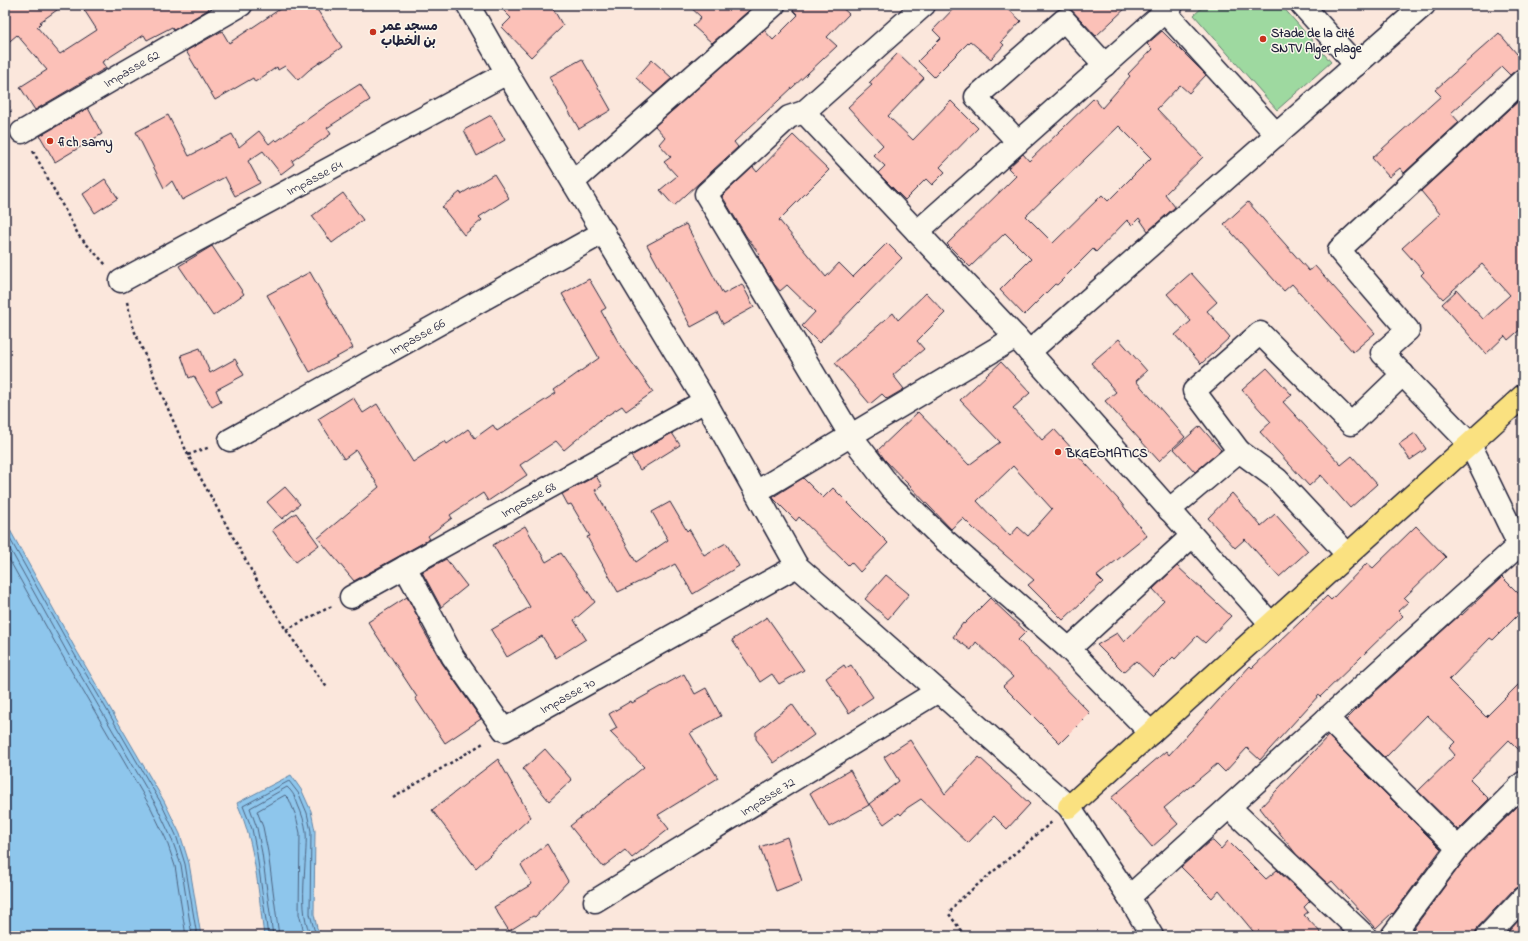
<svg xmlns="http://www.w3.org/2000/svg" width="1528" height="941" font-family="'Indie Flower','Playpen Sans Arabic',sans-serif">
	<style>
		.green { fill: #9ed9a0; stroke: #607e6e }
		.water { fill: #8ec6ec; stroke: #6384a5 }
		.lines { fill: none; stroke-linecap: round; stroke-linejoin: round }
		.shore { stroke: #4d6482; stroke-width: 1 }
		.building { fill: #fcc1b8; stroke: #22223b; fill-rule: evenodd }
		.minor-casing { stroke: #22223b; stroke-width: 25 }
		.major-casing { stroke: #22223b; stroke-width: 25 }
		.path { stroke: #22223b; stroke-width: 2.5; stroke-dasharray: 3 3; stroke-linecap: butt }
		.minor { stroke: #fbf7ec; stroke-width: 22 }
		.major { stroke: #fae180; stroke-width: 22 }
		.poi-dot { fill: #c8321e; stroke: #fbf7ec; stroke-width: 1.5 }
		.labels { text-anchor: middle; stroke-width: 3; stroke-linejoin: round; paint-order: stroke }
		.poi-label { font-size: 13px; font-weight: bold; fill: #22223b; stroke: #fbf7ec; text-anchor: start }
		.street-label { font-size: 13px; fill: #22223b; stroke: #fbf7ec }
	</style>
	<rect width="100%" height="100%" fill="#fbe7dc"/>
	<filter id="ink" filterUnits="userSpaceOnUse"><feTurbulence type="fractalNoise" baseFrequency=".025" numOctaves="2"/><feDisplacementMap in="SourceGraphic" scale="8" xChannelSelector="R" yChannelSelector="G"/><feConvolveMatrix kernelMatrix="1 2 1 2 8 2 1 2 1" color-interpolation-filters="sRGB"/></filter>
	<g filter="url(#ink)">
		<!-- green -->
		<path class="green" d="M 1205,5 L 1281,5 L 1331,62 L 1277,110 L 1194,15 Z"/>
		<!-- water -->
		<g class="water">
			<path d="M 5,521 L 75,648 L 164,801 L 180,834 L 189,863 L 201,936 L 5,936 Z"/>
			<path d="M 291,775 L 302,791 L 311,811 L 315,831 L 314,914 L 317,928 L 323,936 L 264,936 C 258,891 256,845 237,803 Z"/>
		</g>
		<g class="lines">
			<!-- shore -->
			<g class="shore">
				<path d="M 5,530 L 72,650 L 161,803 L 176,835 L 185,864 L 197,936"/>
				<path d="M 5,540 L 67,652 L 156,805 L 171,837 L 181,865 L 192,936"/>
				<path d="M 5,552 L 62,655 L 151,808 L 166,839 L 175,866 L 186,936"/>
				<path d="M 268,936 L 257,854 L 252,829 L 243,806 L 289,781 L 299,794 L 307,813 L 311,831 L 310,914 L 314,929 L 318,936"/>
				<path d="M 273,936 L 262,853 L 257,828 L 250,808 L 287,787 C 293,792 296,799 298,805 C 302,814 305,823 306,832 C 308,859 296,914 312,936"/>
				<path d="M 279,936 L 268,852 L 263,827 L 257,811 L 285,795 L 289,799 L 296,816 L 300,833 L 299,914 L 305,936"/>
			</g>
		</g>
		<!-- building -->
		<g class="building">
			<path d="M 5,5 L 64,5 L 40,22 L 41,23 L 37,27 L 60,54 L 97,30 L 81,5 L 207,5 L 209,9 L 174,30 L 172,27 L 147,40 L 144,35 L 102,62 L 106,68 L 35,110 L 20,87 L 47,70 L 17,35 L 5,45 Z"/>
			<path d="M 286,5 L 314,5 L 342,47 L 309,70 L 298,80 L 285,66 L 278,70 L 277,67 L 255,82 L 253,78 L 215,100 L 186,51 L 222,31 L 229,43 Z"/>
			<path d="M 498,5 L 551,5 L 563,26 L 531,57 L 502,27 L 511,18 Z"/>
			<path d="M 688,5 L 755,5 L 712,43 L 693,26 L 701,17 Z"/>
			<path d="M 788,5 L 839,5 L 849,14 L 827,37 L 837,46 L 734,142 L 738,147 L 674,206 L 660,190 L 677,176 L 664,162 L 671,157 L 659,144 L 665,137 L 655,126 L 764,30 L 773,40 L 798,15 Z"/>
			<path d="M 957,5 L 1004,5 L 1021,21 L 1001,42 L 1004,45 L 991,59 L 970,41 L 934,77 L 918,61 L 941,38 L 933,30 Z"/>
			<path d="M 1067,5 L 1129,5 L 1096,36 Z"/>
			<path d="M 1162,31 L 1206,75 L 1189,93 L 1180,85 L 1157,109 L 1203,157 L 1165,194 L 1175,207 L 1148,231 L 1139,218 L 1132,225 L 1127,220 L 1096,252 L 1093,249 L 1057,285 L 1055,284 L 1024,315 L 1000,290 L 1031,259 L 1005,233 L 970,267 L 947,244 L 1016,176 L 1008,168 L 1023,154 L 1029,161 L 1094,98 L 1102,108 L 1130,76 L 1128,74 L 1152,49 L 1147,44 ZM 1119,126 L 1151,158 L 1108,201 L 1102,195 L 1053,243 L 1026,216 Z"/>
			<path d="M 1499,33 L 1523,61 L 1523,68 L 1515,71 L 1510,75 L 1502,67 L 1451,113 L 1459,122 L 1404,173 L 1400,168 L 1389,177 L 1372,158 L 1441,96 L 1435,90 Z"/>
			<path d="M 898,53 L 924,78 L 888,116 L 913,140 L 951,101 L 978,128 L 940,167 L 945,172 L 932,185 L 926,179 L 905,200 L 878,173 L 885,166 L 873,155 L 883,145 L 848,107 L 872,85 L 869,83 Z"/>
			<path d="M 582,59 L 611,110 L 579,129 L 549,77 Z"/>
			<path d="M 652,60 L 672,78 L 654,94 L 636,78 Z"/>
			<path d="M 360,84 L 370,100 L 327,128 L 331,134 L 292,161 L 294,164 L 281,174 L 263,151 L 248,161 L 260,183 L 235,196 L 225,177 L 182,200 L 172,181 L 164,188 L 136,132 L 168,115 L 189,156 L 232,134 L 239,147 L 259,131 L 269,144 L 275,139 L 277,141 L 330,103 Z"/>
			<path d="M 1523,97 L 1523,327 L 1508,340 L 1505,336 L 1486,354 L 1442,304 L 1457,290 L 1483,319 L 1510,295 L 1482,264 L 1443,299 L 1421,275 L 1424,272 L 1402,248 L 1440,214 L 1421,191 Z"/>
			<path d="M 88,108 L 102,134 L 55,162 L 40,136 Z"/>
			<path d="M 491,115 L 505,140 L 477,156 L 464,130 Z"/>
			<path d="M 793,135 L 829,170 L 779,220 L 826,277 L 839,263 L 853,277 L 887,243 L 902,258 L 819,343 L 802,326 L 815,312 L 787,285 L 780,291 L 774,284 L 758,257 L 760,255 L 746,236 L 722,196 L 753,167 L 757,172 Z"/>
			<path d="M 494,174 L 509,198 L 479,217 L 482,220 L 464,235 L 442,207 L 460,192 L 461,194 Z"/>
			<path d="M 105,179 L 118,198 L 95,213 L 83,194 Z"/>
			<path d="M 343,193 L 363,220 L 332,243 L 312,216 Z"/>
			<path d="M 1248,202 L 1309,271 L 1315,266 L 1375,333 L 1353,352 L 1292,284 L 1284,291 L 1224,224 Z"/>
			<path d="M 686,224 L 723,294 L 742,284 L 754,307 L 723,324 L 717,313 L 691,327 L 647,245 Z"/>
			<path d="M 212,246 L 244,294 L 213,316 L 179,266 Z"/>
			<path d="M 310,272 L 353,348 L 310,372 L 267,295 Z"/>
			<path d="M 1191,273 L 1217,302 L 1207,311 L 1230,337 L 1201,364 L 1175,335 L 1191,321 L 1167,294 Z"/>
			<path d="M 589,279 L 606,308 L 601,311 L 621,347 L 653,392 L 626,411 L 622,406 L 600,420 L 564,450 L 556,441 L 520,465 L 527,475 L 488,501 L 483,493 L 450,515 L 452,518 L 428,536 L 430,539 L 354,581 L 318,538 L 379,487 L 356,450 L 344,459 L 318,419 L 353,397 L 363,413 L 377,404 L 413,462 L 445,441 L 447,444 L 468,429 L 475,438 L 493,425 L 497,431 L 556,393 L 554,390 L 599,358 L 562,294 Z"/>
			<path d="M 926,293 L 945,313 L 917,341 L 924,349 L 893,375 L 904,389 L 887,399 L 882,394 L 870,404 L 835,363 L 893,313 L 898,320 Z"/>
			<path d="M 1119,339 L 1147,371 L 1136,381 L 1185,437 L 1159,461 L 1105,401 L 1116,392 L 1091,363 Z"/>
			<path d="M 200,348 L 210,373 L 235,359 L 244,375 L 216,390 L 221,402 L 212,407 L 194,376 L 189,378 L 181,355 Z"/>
			<path d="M 1001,362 L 1030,393 L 1013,408 L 1042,440 L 1054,429 L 1118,499 L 1147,536 L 1097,576 L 1103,582 L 1063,620 L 1028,585 L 1034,580 L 975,529 L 975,530 L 963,518 L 951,529 L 885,460 L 878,450 L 918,412 L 969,465 L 1000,442 L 960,400 ZM 1013,466 L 1052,509 L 1028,536 L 1018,527 L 1010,536 L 977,501 Z"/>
			<path d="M 1267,368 L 1292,395 L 1283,402 L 1341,465 L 1352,456 L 1377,484 L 1350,508 L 1321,475 L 1309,486 L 1260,432 L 1271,422 L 1242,390 Z"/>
			<path d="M 1200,426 L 1221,450 L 1195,472 L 1174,449 Z"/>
			<path d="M 672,433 L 680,445 L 640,470 L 631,456 Z"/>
			<path d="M 1415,433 L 1426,449 L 1410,460 L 1399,444 Z"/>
			<path d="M 596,476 L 602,486 L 595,490 L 636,562 L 668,540 L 652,512 L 670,502 L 687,531 L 689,529 L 704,555 L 726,543 L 739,566 L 693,594 L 675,564 L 666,569 L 618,592 L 587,537 L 590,536 L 571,504 L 568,505 L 562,494 Z"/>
			<path d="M 803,478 L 823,498 L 833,488 L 888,543 L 860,572 L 851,562 L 848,565 L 799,517 L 796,521 L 774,499 L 773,497 Z"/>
			<path d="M 285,487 L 300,504 L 282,519 L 267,502 Z"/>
			<path d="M 1232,493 L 1261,526 L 1275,514 L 1308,551 L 1279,577 L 1245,539 L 1235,548 L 1208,518 Z"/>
			<path d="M 296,513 L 319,545 L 296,562 L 272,530 Z"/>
			<path d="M 525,526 L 546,562 L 561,553 L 595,602 L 574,620 L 586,639 L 556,658 L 542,636 L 507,657 L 491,630 L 530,607 L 493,545 Z"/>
			<path d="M 1416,526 L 1446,557 L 1404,598 L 1408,602 L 1398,611 L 1403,616 L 1320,697 L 1319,695 L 1260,760 L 1247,748 L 1225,772 L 1217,764 L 1164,808 L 1178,824 L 1152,847 L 1111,798 L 1166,751 L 1169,755 L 1250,666 L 1252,668 L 1327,596 L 1331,600 L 1367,563 L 1373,568 Z"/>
			<path d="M 446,559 L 467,586 L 441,607 L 422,572 Z"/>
			<path d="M 1177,566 L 1231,616 L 1205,643 L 1197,636 L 1175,659 L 1173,657 L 1153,677 L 1136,661 L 1124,672 L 1097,645 L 1117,633 L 1124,642 L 1164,601 L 1153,589 Z"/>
			<path d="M 886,575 L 909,594 L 888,619 L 865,599 Z"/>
			<path d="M 1502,577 L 1523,598 L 1523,610 L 1493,640 L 1490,638 L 1449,680 L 1486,717 L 1523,680 L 1523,754 L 1509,740 L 1470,780 L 1489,799 L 1458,830 L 1418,791 L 1455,755 L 1449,748 L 1455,742 L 1427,715 L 1385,758 L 1346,720 L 1364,702 L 1461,614 L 1462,615 Z"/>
			<path d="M 407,597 L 421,623 L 420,624 L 442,663 L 481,719 L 445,743 L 415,698 L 417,697 L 368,622 Z"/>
			<path d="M 990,598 L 1026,632 L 1018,640 L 1090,713 L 1060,743 L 1003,686 L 1013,677 L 976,642 L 971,650 L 953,637 L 963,623 L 964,624 Z"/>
			<path d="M 767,617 L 804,670 L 779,684 L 772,674 L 760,682 L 732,640 Z"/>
			<path d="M 844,665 L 846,668 L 851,665 L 873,697 L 849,713 L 826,678 Z"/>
			<path d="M 684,674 L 695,694 L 706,688 L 721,716 L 690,733 L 718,778 L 658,815 L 669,829 L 632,858 L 625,850 L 603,867 L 570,826 L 644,767 L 610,732 L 617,728 L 609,714 L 631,701 L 632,703 Z"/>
			<path d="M 792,704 L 814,735 L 774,763 L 756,739 L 756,732 Z"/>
			<path d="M 1328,736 L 1441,849 L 1393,914 L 1392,913 L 1376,928 L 1332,881 L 1328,884 L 1296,854 L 1260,808 Z"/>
			<path d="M 910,740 L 945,794 L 979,757 L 1030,804 L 1007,829 L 994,816 L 968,843 L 921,799 L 907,808 L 901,815 L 899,813 L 884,824 L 869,804 L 899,781 L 884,757 Z"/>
			<path d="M 545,749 L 572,780 L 549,801 L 523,769 Z"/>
			<path d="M 498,759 L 531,817 L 476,868 L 432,810 Z"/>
			<path d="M 850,770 L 869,805 L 829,827 L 810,793 Z"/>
			<path d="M 1523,801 L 1523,886 L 1519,886 L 1514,889 L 1478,927 L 1475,936 L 1414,936 L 1411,932 L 1467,856 Z"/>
			<path d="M 787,837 L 802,881 L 776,891 L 760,847 Z"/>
			<path d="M 1210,841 L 1213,841 L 1221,849 L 1228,841 L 1266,879 L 1277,870 L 1310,901 L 1304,907 L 1308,912 L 1304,915 L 1324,936 L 1257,936 L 1219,890 L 1212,898 L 1181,867 Z"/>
			<path d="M 547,844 L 568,881 L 535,917 L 533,916 L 509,931 L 494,907 L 532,884 L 521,865 Z"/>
			<path d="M 1523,916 L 1523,936 L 1509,936 L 1506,934 Z"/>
		</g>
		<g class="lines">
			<!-- minor casing -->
			<g class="minor-casing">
				<g id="minor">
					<path d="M 468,5 L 507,73 L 705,401 L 797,566 L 1069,807 L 1129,897 L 1152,936"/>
					<path d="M 924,5 L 804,112 L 789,117 L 706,194 L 851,436 L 891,488 L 941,537 L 1069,649 L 1151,733"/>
					<path d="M 1302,5 L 1356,65"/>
					<path d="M 1165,12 L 1277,135"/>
					<path d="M 1523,80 L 1339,250 L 1408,330 L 1382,353 L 1470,444 L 1519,545 L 1523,549"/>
					<path d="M 804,112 L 1016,337 L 1271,624"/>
					<path d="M 22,132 L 241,5"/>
					<path d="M 1018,142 L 976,97 L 1064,20 L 1105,65"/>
					<path d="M 573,182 L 774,5"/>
					<path d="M 917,232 L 1172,5"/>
					<path d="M 121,281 L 507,73"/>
					<path d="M 1029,352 L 1424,5"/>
					<path d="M 230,440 L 604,232"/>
					<path d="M 1239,451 L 1277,479 L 1348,555"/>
					<path d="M 756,492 L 1016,337"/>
					<path d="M 1169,510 L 1239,451 L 1194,391 L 1260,333 L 1351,424 L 1403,374"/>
					<path d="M 405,567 L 453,657 L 504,730 L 797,566"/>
					<path d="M 351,597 L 705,401"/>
					<path d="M 1069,649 L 1192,536"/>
					<path d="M 1327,718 L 1458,848"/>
					<path d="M 1229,807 L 1365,936"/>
					<path d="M 1129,897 L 1519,545"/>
					<path d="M 595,901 L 938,691"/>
					<path d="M 1392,936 L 1458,848 L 1523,783"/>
					<path d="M 1487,936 L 1523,898"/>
				</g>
			</g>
			<!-- major casing -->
			<g class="major-casing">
				<path id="major" d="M 1069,807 L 1523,396"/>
			</g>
			<!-- path -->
			<g class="path">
				<path d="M 5,100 L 11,112"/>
				<path d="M 33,151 L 79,236 L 107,266"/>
				<path d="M 127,302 L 134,330 L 188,455 L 261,588 L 286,630 L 328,689"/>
				<path d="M 188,455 L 210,447"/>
				<path d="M 286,630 L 332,606"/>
				<path d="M 393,798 L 485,742"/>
				<path d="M 965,936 L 949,914 L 956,903 L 1053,821"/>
			</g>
			<!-- minor -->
			<use href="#minor" class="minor"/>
			<!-- major -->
			<use href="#major" class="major"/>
		</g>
	</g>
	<!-- markers -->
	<g class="poi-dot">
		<circle cx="373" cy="32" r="4"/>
		<circle cx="1263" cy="39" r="4"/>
		<circle cx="50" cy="141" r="4"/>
		<circle cx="1058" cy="452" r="4"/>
	</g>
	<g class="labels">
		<!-- poi labels -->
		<g class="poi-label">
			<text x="381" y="30">مسجد عمر<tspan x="381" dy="15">بن الخطاب</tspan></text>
			<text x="1271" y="37">Stade de la cité<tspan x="1271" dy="15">SNTV Alger plage</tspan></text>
			<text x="58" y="146">fich samy</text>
			<text x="1066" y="457">BKGEOMATICS</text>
		</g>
		<!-- street labels -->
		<g class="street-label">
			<text transform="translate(131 68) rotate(-30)" y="5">Impasse 62</text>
			<text transform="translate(314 177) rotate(-28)" y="5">Impasse 64</text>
			<text transform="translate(417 336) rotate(-29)" y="5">Impasse 66</text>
			<text transform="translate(528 499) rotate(-29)" y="5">Impasse 68</text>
			<text transform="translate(567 695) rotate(-29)" y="5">Impasse 70</text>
			<text transform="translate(767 796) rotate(-32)" y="5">Impasse 72</text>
		</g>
	</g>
	<!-- margin -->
	<rect width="1528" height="941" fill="none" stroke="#fbf7ec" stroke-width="20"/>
	<rect x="10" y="10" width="1508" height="921" fill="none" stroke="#22223b" stroke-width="1.5" filter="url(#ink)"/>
</svg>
